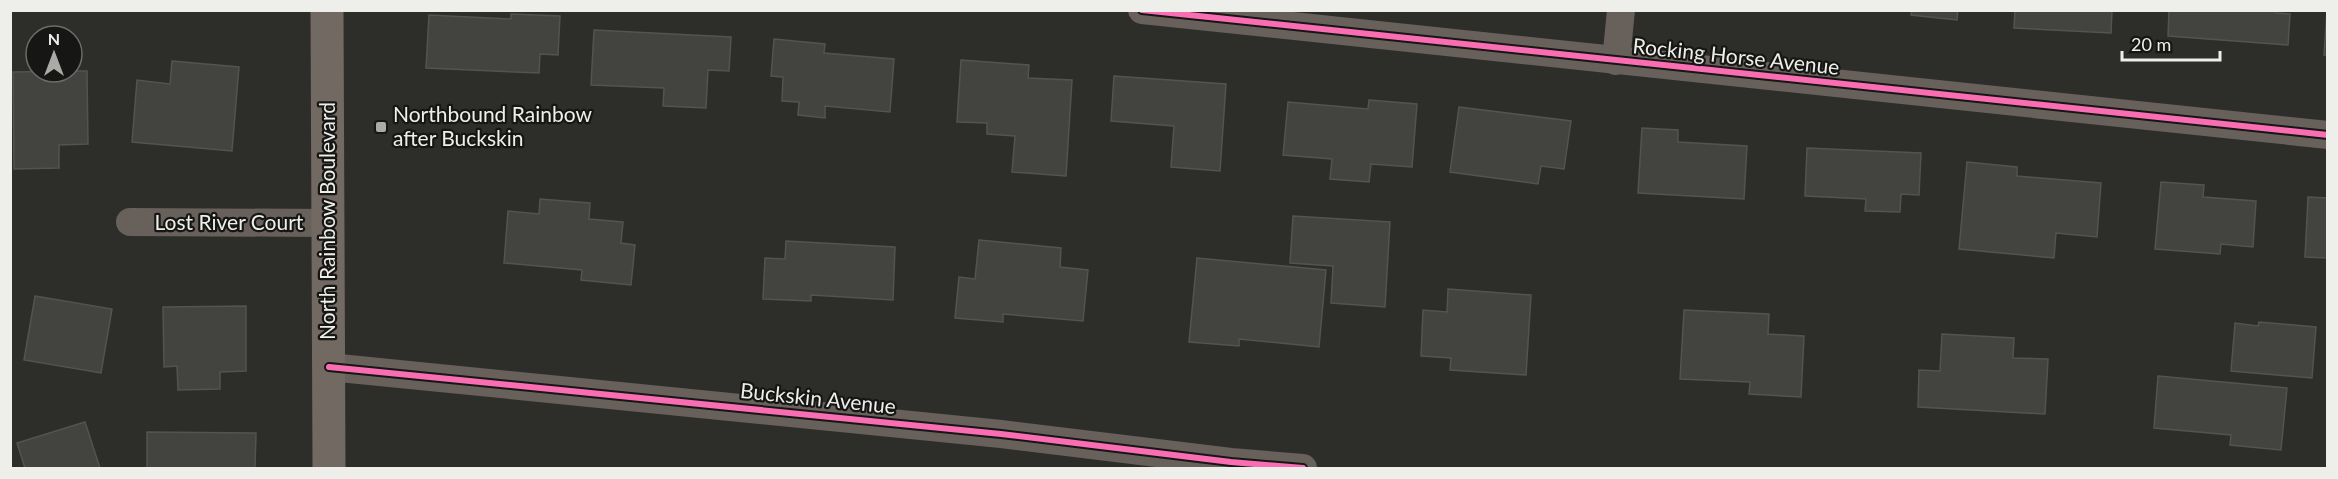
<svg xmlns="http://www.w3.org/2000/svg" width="2338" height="479" font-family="Lato,sans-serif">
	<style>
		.building { fill: #434340; stroke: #535350; stroke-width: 1.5 }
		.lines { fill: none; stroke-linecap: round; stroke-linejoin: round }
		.street { stroke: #68605a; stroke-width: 28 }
		.primary { stroke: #726963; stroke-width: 33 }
		.cycleway-casing { stroke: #161614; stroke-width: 10 }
		.cycleway { stroke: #f96db3; stroke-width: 6 }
		.poi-dot { fill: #aaaaa7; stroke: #161614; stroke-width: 2 }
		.labels { text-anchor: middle; stroke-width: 4.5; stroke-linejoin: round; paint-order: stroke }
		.street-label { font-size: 21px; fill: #eeeeeb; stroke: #161614 }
		.poi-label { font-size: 21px; fill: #eeeeeb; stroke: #161614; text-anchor: start }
	</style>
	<rect width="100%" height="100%" fill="#2d2d2a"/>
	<!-- building -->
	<g class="building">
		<path d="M 1912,10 L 1958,10 L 1957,20 L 1911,15 Z"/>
		<path d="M 2015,10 L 2112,10 L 2111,33 L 2014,28 Z"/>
		<path d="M 2169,10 L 2276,10 L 2276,13 L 2290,14 L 2288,45 L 2168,36 Z"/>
		<path d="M 2327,10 L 2328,10 L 2328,55 L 2324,55 Z"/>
		<path d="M 511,14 L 560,16 L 558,55 L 540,54 L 539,73 L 426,68 L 429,15 L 511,19 Z"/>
		<path d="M 594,30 L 731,37 L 729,71 L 708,70 L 706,108 L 663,106 L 664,88 L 591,85 Z"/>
		<path d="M 774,39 L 825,44 L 824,53 L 894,59 L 890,112 L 825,106 L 825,118 L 798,115 L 799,102 L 782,101 L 783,77 L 771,76 Z"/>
		<path d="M 961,60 L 1029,65 L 1028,78 L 1072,80 L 1066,176 L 1012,172 L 1015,136 L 987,134 L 987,123 L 957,122 Z"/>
		<path d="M 172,61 L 239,67 L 232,151 L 132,142 L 137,80 L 170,84 Z"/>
		<path d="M 72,71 L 87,71 L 88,144 L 59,145 L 59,168 L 14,169 L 13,72 Z"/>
		<path d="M 1114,76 L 1226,84 L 1220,171 L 1171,167 L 1174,126 L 1111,121 Z"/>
		<path d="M 1369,100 L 1417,104 L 1412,167 L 1371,164 L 1369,182 L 1330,179 L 1332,159 L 1283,155 L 1288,102 L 1368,109 Z"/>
		<path d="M 1459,107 L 1571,121 L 1564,169 L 1541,166 L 1538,184 L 1450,172 Z"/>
		<path d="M 1642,128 L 1678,130 L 1678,142 L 1747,146 L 1744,199 L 1638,193 Z"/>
		<path d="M 1807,148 L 1921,153 L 1919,195 L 1901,194 L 1900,212 L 1865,211 L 1866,199 L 1805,196 Z"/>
		<path d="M 1967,162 L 2017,167 L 2017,176 L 2101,183 L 2097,237 L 2056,233 L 2054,258 L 1959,249 Z"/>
		<path d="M 2161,182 L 2204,185 L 2203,197 L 2256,201 L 2253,247 L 2221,244 L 2220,254 L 2155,249 Z"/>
		<path d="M 2308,197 L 2328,198 L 2328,258 L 2305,257 Z"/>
		<path d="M 540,199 L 590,203 L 589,219 L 623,222 L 621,243 L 635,245 L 631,285 L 581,280 L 582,270 L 504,263 L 508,211 L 539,214 Z"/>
		<path d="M 1293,216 L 1390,222 L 1385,307 L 1331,303 L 1333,266 L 1290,263 Z"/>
		<path d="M 979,240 L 1061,248 L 1060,267 L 1088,270 L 1083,321 L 1003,314 L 1003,322 L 955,318 L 959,277 L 975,279 Z"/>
		<path d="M 786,241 L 895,247 L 893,300 L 811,295 L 811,301 L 763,299 L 765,258 L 785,259 Z"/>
		<path d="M 1197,258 L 1326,270 L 1319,347 L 1239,339 L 1239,346 L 1189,342 Z"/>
		<path d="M 1448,289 L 1531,295 L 1526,375 L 1450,370 L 1451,358 L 1421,356 L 1423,310 L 1447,312 Z"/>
		<path d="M 35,296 L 112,309 L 101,373 L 24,360 Z"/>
		<path d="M 246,306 L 246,371 L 220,372 L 220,389 L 178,390 L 177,366 L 164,367 L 163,307 Z"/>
		<path d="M 1684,310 L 1769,314 L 1768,334 L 1804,336 L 1801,397 L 1749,394 L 1750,382 L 1680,379 Z"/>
		<path d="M 2259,322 L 2316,327 L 2312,378 L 2231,371 L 2235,323 L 2258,326 Z"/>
		<path d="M 1942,334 L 2014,338 L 2013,358 L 2048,359 L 2045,414 L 1918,407 L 1919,370 L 1940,371 Z"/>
		<path d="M 2158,376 L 2287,388 L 2281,450 L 2230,445 L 2231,435 L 2154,428 Z"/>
		<path d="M 85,422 L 100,468 L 25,468 L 17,443 Z"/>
		<path d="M 147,432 L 256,433 L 255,468 L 147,468 Z"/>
	</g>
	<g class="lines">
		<!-- street -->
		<g class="street">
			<path d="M 1142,10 L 2328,135"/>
			<path d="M 1616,61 L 1621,10"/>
			<path d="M 130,222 L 329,223"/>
			<path d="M 329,367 L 1001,434 L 1231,462 L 1303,468"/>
		</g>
		<!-- primary -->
		<path class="primary" d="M 327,10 L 329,468"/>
		<!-- cycleway casing -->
		<g class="cycleway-casing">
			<g id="cycleway">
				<path d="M 1142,10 L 2328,135"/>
				<path d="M 329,367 L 1001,434 L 1231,462 L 1303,468"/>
			</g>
		</g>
		<!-- cycleway -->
		<use href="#cycleway" class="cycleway"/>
	</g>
	<!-- markers -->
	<rect class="poi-dot" x="375" y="121" width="12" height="12" rx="3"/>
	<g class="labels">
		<!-- street labels -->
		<g class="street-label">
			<text transform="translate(1736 57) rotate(6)" y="7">Rocking Horse Avenue</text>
			<text transform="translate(328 221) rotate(-90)" y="7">North Rainbow Boulevard</text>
			<text x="229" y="230">Lost River Court</text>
			<text transform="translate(818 399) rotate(6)" y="7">Buckskin Avenue</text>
		</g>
		<!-- poi labels -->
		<g class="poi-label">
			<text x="393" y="122">Northbound Rainbow<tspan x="393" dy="24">after Buckskin</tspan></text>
		</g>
	</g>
	<!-- border -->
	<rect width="2338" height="479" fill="none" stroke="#eeeeeb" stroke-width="24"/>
	<!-- north arrow -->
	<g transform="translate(54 54)"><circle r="28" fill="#161614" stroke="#6c6c6a" stroke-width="1.5"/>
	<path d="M0-4.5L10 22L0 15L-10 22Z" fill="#aaaaa7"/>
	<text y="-9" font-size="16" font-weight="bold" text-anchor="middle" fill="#eeeeeb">N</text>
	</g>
	<!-- scale -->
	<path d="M2122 51v9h98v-9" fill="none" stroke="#eeeeeb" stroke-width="3"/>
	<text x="2131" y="51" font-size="18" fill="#eeeeeb" stroke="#161614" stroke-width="4.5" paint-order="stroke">20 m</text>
</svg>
